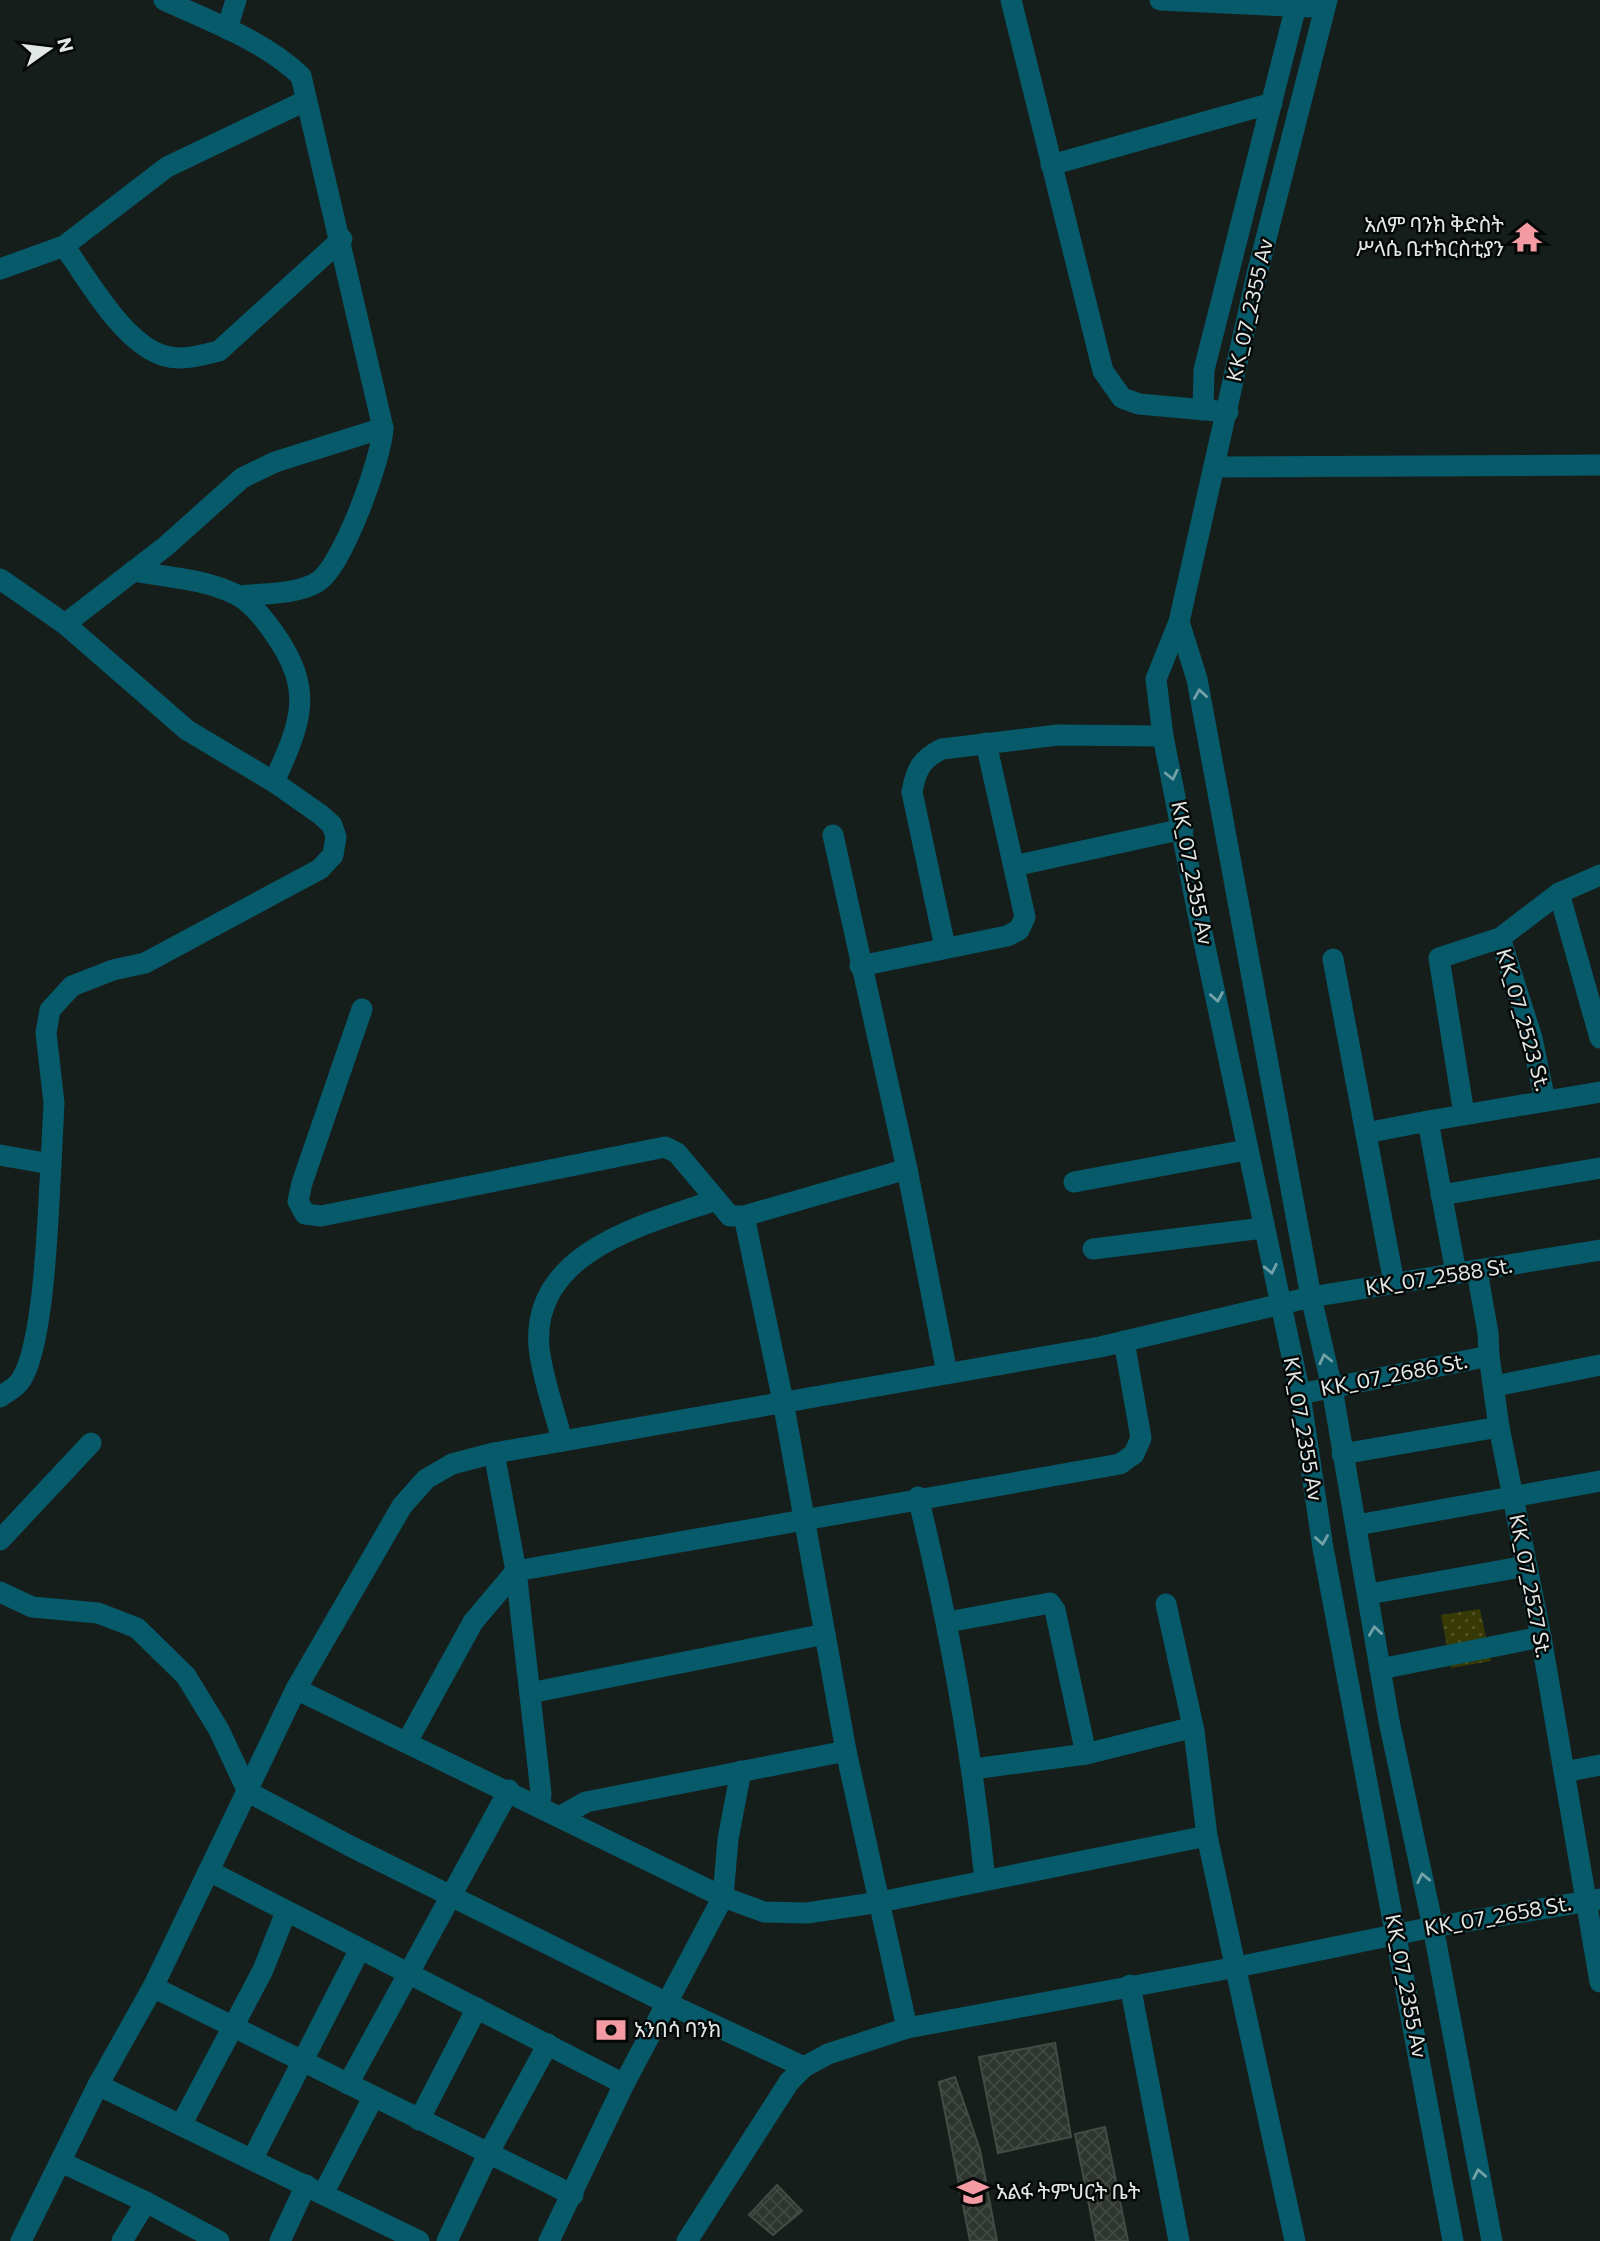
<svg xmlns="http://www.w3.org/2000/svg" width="1600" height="2241" font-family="Commissioner,'Noto Sans Ethiopic',sans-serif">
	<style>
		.park { fill: url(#park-dots) }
		.building { fill: url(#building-cross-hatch); stroke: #444a44; stroke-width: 2 }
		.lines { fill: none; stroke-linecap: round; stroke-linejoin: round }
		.minor { stroke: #075a69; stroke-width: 21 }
		.oneway { stroke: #74a1a8 }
		.labels { text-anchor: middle; stroke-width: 5; stroke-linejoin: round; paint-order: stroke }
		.poi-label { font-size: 21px; fill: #e2e8e6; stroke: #050807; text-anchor: start }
		.street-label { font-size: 21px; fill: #e2e8e6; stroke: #050807 }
	</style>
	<defs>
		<pattern id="park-dots" width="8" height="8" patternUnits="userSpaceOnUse" patternTransform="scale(1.75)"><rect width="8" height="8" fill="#373a05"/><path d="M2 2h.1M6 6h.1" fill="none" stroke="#545629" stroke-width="1.8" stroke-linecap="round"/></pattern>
		<pattern id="building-cross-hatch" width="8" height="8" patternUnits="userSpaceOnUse" patternTransform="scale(1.75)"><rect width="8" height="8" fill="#2e342e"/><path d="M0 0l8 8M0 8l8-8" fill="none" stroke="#424842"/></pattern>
	</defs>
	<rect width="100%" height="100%" fill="#161e1c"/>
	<!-- park -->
	<path class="park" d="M 1480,1609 L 1491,1661 L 1451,1668 L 1441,1615 Z"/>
	<!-- building -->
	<g class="building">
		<path d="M 1055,2043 L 1071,2137 L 998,2153 L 979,2057 Z"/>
		<path d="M 955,2077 L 980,2150 L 997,2241 L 970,2241 L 939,2082 Z"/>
		<path d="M 1105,2127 L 1128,2241 L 1096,2241 L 1075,2134 Z"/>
		<path d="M 777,2185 L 802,2211 L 773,2235 L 749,2215 Z"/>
	</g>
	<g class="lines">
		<!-- minor -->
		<g class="minor">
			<path d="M 164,0 C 211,22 263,40 301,76 L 383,428 C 382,458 343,564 319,581 C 298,595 264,593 240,596"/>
			<path d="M 1011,0 L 1103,371 L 1122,398 L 1139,404 L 1228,412"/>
			<path d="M 1160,0 L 1309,7"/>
			<path d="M 1327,0 L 1257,274 L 1179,622 L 1156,679 L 1163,736 L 1197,909 L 1300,1394 L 1323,1548 L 1453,2241"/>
			<path d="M 227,29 L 236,0"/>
			<path d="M 1051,165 L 1272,103"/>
			<path d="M 64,246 C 88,279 124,345 165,356 C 183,361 202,355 219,351 L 342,239"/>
			<path d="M 0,269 L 64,246 L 167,167 L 305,101"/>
			<path d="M 1203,410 L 1204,370 L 1296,6"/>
			<path d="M 1216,467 L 1600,465"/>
			<path d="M 133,571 C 167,577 205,579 237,595 C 251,602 265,620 274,633 C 315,691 301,722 274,782"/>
			<path d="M 0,579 L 65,624 L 187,730 L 274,782 L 321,815 L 332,825 L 336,837 L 333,855 L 320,869 L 145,963 L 113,970 L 72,986 L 50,1010 L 46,1033 L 54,1103 L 51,1164"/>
			<path d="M 1179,622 L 1197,679 L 1311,1297 L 1332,1388 L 1389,1721 L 1433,1927 L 1492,2241"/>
			<path d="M 65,624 L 166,546 L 242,478 L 275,462 L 383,428"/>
			<path d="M 833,835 L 907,1169 L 947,1373"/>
			<path d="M 1014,866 L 1183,829"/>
			<path d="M 1559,893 L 1600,1038"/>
			<path d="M 1500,938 L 1532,1038 L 1545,1101"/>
			<path d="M 945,947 L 912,792 C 916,770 921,759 942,749 L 1058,735 L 1163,736"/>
			<path d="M 1333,959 L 1394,1283"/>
			<path d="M 860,966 L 1007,936 L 1019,930 L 1025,917 L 986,743"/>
			<path d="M 362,1009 L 302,1183 L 298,1201 L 305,1214 L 321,1216 L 665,1147 L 677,1153 L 730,1216 L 744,1216 L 907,1169"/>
			<path d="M 1464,1114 L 1439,958 L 1500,938 L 1559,893 L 1600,875"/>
			<path d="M 1366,1133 L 1428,1121"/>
			<path d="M 0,1155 L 51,1164 C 48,1211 45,1343 21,1380 C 16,1388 8,1391 0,1397"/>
			<path d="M 1074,1182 L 1246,1150"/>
			<path d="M 1441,1195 L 1600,1168"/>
			<path d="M 744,1216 L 783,1401 L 846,1751 L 907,2028"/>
			<path d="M 1093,1249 L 1263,1228"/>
			<path d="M 1477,1271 L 1488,1333 L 1489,1356 L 1499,1427 L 1541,1637 L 1600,1982"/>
			<path d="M 1456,1273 L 1428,1121 L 1600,1092"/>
			<path d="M 1495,1386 L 1600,1365"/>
			<path d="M 1300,1394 L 1489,1356"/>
			<path d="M 562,1441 C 555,1411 542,1378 539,1347 C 531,1251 646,1224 716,1200"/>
			<path d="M 494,1453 L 516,1571 L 541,1793 L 540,1805"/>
			<path d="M 1342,1454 L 1499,1427"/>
			<path d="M 918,1497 C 949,1624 972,1750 985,1880"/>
			<path d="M 1357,1525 L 1600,1481"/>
			<path d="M 0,1540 L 91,1443"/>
			<path d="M 0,1592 L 32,1607 L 98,1613 L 137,1628 L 186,1676 L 219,1730 L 248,1792 L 350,1846 L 669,2004 L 804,2067"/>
			<path d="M 1369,1594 L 1526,1566"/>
			<path d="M 1166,1604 L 1194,1731"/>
			<path d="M 948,1622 L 1050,1603 L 1055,1610 L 1086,1754"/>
			<path d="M 1380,1669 L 1541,1637"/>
			<path d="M 296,1689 L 723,1897 L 624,2084 L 549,2241"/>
			<path d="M 530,1693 L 825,1634"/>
			<path d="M 407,1742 L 473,1622 L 516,1571 L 1120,1464 L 1134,1454 L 1141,1438 L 1124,1341"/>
			<path d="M 973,1769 L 1086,1754 L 1186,1729 L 1194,1731 L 1207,1836 L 1295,2241"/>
			<path d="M 741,1771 L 728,1839 L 723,1897 L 764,1912 L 807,1913 L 880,1902 L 1207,1836"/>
			<path d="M 1564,1772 L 1600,1765"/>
			<path d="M 561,1816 L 586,1802 L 846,1751"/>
			<path d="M 209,1871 L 624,2084"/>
			<path d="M 1130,1985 L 1179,2241"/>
			<path d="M 153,1987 L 573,2195"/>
			<path d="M 348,2084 L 509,1790"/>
			<path d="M 98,2085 L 419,2241"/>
			<path d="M 419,2120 L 477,2008"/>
			<path d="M 181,2125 L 263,1970 L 286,1912"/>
			<path d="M 253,2158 L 360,1949"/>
			<path d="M 61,2162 L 146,2202 L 219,2241"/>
			<path d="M 323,2194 L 373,2098"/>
			<path d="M 21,2241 L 98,2085 L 153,1987 L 296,1689 L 402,1506 L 426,1479 L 452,1464 L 494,1453 L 1100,1347 L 1311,1297 L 1600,1250"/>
			<path d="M 122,2241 L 146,2202"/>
			<path d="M 280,2241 L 306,2185"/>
			<path d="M 447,2241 L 488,2154 L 548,2044"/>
			<path d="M 687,2241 L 789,2082 L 804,2067 L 828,2054 L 907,2028 L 1237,1967 L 1433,1927 L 1600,1899"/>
		</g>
	</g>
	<!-- one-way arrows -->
	<defs><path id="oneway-chevron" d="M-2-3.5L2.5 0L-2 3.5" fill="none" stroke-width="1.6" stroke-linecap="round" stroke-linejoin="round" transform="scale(1.75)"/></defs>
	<g class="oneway">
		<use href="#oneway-chevron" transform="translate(1200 694) rotate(-99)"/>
		<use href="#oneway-chevron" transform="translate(1172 775) rotate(77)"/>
		<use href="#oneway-chevron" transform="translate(1217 997) rotate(80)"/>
		<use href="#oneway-chevron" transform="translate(1271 1269) rotate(78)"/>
		<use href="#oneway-chevron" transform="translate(1325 1359) rotate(-103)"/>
		<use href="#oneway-chevron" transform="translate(1322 1540) rotate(81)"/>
		<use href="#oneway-chevron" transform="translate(1375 1631) rotate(-98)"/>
		<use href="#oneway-chevron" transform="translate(1423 1878) rotate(-102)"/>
		<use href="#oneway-chevron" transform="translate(1479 2174) rotate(-101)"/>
	</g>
	<!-- icons -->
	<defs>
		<g id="temple-bare" transform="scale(2.415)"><path d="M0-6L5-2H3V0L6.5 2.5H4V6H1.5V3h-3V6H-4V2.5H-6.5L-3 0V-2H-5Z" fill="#f49aa3" stroke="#050807" stroke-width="2.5" paint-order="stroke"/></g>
		<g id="bank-bare" transform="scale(2.415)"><path d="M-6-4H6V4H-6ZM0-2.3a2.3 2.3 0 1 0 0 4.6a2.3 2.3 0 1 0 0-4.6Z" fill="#f49aa3" stroke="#050807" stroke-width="2.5" paint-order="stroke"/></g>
		<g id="school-bare" transform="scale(2.415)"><path d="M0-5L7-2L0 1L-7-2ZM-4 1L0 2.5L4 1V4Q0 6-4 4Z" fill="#f49aa3" stroke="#050807" stroke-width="2.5" paint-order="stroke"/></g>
	</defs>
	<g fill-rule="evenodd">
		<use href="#temple-bare" x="1527" y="237"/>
		<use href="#bank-bare" x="611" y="2030"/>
		<use href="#school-bare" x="973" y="2192"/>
	</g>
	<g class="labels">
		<!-- poi labels -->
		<g class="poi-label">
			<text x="1504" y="232" text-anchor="end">አለም ባንክ ቅድስት<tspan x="1504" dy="24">ሥላሴ ቤተክርስቲያን</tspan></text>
			<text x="634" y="2037">አንበሳ ባንክ</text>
			<text x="996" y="2199">አልፋ ትምህርት ቤት</text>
		</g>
		<!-- street labels -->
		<g class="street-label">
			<text transform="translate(1250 310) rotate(-77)" y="7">KK_07_2355 Av</text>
			<text transform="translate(1192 873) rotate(79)" y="7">KK_07_2355 Av</text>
			<text transform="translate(1523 1020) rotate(74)" y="7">KK_07_2523 St.</text>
			<text transform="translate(1439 1277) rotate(-9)" y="7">KK_07_2588 St.</text>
			<text transform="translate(1394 1375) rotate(-11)" y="7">KK_07_2686 St.</text>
			<text transform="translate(1303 1429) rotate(80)" y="7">KK_07_2355 Av</text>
			<text transform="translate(1530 1586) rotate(79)" y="7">KK_07_2527 St.</text>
			<text transform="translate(1498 1916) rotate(-10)" y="7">KK_07_2658 St.</text>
			<text transform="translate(1406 1986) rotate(79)" y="7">KK_07_2355 Av</text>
		</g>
	</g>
	<!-- north arrow -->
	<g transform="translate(49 49) rotate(76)" stroke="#050807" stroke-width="5" paint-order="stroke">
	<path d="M0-5L12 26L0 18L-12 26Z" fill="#e2e8e6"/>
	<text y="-10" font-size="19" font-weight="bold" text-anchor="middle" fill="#e2e8e6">N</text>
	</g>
</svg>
